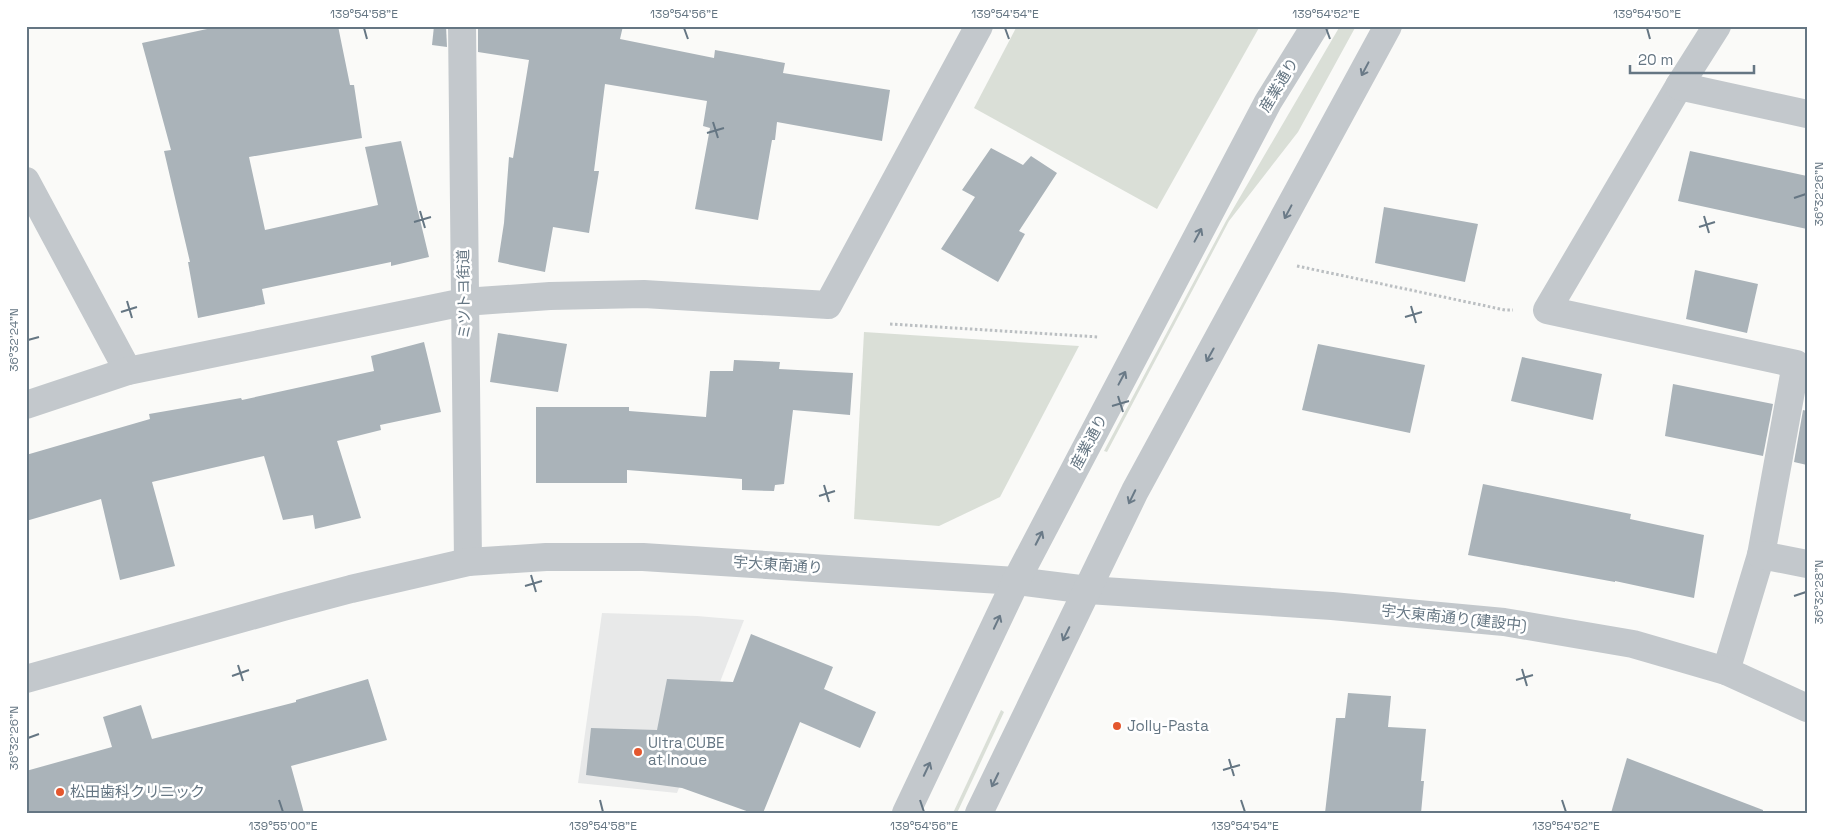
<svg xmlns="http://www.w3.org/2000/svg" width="1833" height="839" font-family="'Space Grotesk','Noto Sans JP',sans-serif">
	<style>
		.built { fill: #e8e9e9 }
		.green { fill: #dadfd7 }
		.building { fill: #aab3b9 }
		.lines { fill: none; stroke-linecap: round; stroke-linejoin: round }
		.path { stroke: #bbbfc2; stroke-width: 3; stroke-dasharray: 2.5 2.5; stroke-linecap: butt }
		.minor { stroke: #c3c8cc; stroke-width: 28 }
		.oneway { stroke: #6a7a87 }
		.ticks { fill: none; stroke: #657683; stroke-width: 2 }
		.poi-dot { fill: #e4572e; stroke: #fff; stroke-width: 2 }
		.labels { text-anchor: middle; stroke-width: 5; stroke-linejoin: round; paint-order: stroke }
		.street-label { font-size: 15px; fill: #657683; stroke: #fff }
		.poi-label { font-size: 15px; fill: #657683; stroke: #fff; text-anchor: start }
		.neatline { fill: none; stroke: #657683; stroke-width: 2 }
		.ticks-label { font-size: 12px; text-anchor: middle; fill: #657683 }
	</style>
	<rect width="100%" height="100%" fill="#fafaf8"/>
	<!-- built -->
	<path class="built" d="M 602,613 L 697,616 L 744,620 L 677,793 L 578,783 Z"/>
	<!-- green -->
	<g class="green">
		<path d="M 1017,26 L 1260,26 L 1157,209 L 974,108 Z"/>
		<path d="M 1340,26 L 1356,26 L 1298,132 L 1229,221 L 1107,452 L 1104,451 L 1226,221 Z"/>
		<path d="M 864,332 L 1079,346 L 1000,497 L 939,526 L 854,519 Z"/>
		<path d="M 1001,710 L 1004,712 L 957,813 L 953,813 Z"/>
	</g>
	<!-- building -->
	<g class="building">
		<path d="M 221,26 L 338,26 L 350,85 L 354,85 L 362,138 L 249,157 L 265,230 L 378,205 L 365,147 L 401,141 L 429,257 L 391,266 L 391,262 L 262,289 L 265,304 L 198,318 L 188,262 L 190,262 L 164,151 L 171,150 L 142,43 Z"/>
		<path d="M 434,26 L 446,26 L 447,47 L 432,45 Z"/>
		<path d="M 478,26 L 623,26 L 620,39 L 714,58 L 715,50 L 785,63 L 783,73 L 890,90 L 882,141 L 777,122 L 775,140 L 772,140 L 758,220 L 695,209 L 710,128 L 703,126 L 707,101 L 605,84 L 594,171 L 599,171 L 589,233 L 553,227 L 545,272 L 498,262 L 504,223 L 509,157 L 513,158 L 529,60 L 478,52 Z"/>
		<path d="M 991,148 L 1023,165 L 1031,156 L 1057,173 L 1019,231 L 1025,234 L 998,282 L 941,249 L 975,197 L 962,190 Z"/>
		<path d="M 1690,151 L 1807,176 L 1807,229 L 1678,201 Z"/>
		<path d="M 1384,207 L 1478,224 L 1465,282 L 1375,263 Z"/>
		<path d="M 1695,270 L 1758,284 L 1747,333 L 1686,319 Z"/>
		<path d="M 498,333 L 567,344 L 558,392 L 490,382 Z"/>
		<path d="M 424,342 L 441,412 L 380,425 L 381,430 L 337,441 L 361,518 L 315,529 L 313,515 L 283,520 L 264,456 L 152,482 L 175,566 L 120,580 L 101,499 L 26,521 L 26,455 L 150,419 L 149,414 L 241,398 L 242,400 L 374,371 L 371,356 Z"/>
		<path d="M 1318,344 L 1425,365 L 1410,433 L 1302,410 Z"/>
		<path d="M 1522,357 L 1602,374 L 1593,420 L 1511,401 Z"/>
		<path d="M 734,360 L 780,362 L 779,369 L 853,373 L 850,415 L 793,410 L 784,484 L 775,485 L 774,491 L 742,490 L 742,479 L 627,470 L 627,483 L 536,483 L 536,407 L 629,407 L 629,411 L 706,417 L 710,371 L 733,371 Z"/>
		<path d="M 1673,384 L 1773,404 L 1763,456 L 1665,436 Z"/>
		<path d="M 1803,410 L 1807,411 L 1807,465 L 1794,462 Z"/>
		<path d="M 1483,484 L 1631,514 L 1630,519 L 1704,535 L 1694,598 L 1615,581 L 1615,582 L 1468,555 Z"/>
		<path d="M 751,634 L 833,667 L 824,689 L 876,712 L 860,748 L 800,722 L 763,813 L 752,813 L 682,788 L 586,775 L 591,728 L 657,730 L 667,679 L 733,682 Z"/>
		<path d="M 368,679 L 387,740 L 291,766 L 304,813 L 26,813 L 26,771 L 112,747 L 103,717 L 141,705 L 152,739 L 296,702 L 296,700 Z"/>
		<path d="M 1348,693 L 1391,696 L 1388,727 L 1426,729 L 1421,781 L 1424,781 L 1421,813 L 1325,813 L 1336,718 L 1345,718 Z"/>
		<path d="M 1627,758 L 1763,810 L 1763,813 L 1611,813 Z"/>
	</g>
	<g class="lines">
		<!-- path -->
		<g class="path">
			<path d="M 1297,266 L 1505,310 L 1513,310"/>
			<path d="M 890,324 L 1099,337"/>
		</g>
		<!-- minor -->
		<g class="minor">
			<path d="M 462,26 L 468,562"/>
			<path d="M 1717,26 L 1679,86 L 1547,310 L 1796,364 L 1761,555 L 1726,671"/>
			<path d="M 1679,86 L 1807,114"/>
			<path d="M 26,181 L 128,371"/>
			<path d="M 26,405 L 128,371 L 464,302 L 550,296 L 644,294 L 828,305 L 979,26"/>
			<path d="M 1761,555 L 1807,564"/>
			<path d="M 26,679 L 283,607 L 351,589 L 468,562 L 546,557 L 643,557 L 1016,581 L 1088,590 L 1332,606 L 1504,622 L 1633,644 L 1726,671 L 1807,708"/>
			<path d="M 906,813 L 1016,581 L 1079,461 L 1268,102 L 1315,26"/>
			<path d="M 979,813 L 1135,491 L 1388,26"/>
		</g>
	</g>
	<!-- one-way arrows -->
	<defs><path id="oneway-shaft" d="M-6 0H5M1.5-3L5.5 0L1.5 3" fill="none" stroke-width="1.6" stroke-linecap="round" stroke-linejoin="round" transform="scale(1.25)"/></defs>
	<g class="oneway">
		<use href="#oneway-shaft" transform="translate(1365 69) rotate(118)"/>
		<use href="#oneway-shaft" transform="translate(1288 212) rotate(118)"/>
		<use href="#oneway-shaft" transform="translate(1198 235) rotate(-62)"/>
		<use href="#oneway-shaft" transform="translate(1210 355) rotate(119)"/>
		<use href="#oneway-shaft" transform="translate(1122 378) rotate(-62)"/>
		<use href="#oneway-shaft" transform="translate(1132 497) rotate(116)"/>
		<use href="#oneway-shaft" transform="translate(1039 538) rotate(-63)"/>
		<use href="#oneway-shaft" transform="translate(997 622) rotate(-65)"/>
		<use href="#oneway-shaft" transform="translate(1066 634) rotate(116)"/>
		<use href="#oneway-shaft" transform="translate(927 769) rotate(-65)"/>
		<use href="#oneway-shaft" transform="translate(995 780) rotate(116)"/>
	</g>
	<!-- ticks -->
	<path class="ticks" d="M 364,28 L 367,39M 684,28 L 688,39M 1005,28 L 1009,39M 1326,28 L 1330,39M 1647,28 L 1650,39M 713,122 L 718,138M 707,133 L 724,128M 1794,198 L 1806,194M 420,211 L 425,228M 1704,216 L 1709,233M 414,222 L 431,217M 1699,227 L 1715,222M 127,301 L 132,318M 1411,306 L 1416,323M 121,312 L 137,307M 1405,317 L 1422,312M 28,340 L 39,337M 1118,396 L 1123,412M 1112,406 L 1129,401M 824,485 L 829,502M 819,496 L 835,491M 531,575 L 536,592M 525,586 L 542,581M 1794,596 L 1806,592M 238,665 L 243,681M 1522,669 L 1527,686M 232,676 L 249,670M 1516,680 L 1533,675M 28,738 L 39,734M 1229,759 L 1234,776M 1223,770 L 1240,765M 279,800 L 283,812M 600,800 L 603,812M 920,800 L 924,812M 1241,800 L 1245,812M 1562,800 L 1566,812"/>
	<!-- markers -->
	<g class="poi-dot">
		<circle cx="1117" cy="726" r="5"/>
		<circle cx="638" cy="752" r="5"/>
		<circle cx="60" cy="792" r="5"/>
	</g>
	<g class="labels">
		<!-- street labels -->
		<g class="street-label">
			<text transform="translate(1279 85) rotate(-59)" y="5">産業通り</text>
			<text transform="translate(464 294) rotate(-91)" y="5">ミツトヨ街道</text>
			<text transform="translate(1089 442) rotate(-62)" y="5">産業通り</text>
			<text transform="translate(778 565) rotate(4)" y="5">宇大東南通り</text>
			<text transform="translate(1454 618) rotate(6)" y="5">宇大東南通り(建設中)</text>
		</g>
		<!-- poi labels -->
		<g class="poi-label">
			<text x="1127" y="731">Jolly-Pasta</text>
			<text x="648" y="748">Ultra CUBE<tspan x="648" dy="17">at Inoue</tspan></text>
			<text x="70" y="797">松田歯科クリニック</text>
		</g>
	</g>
	<!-- border -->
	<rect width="1833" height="839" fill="none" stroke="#ffffff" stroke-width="55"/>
	<!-- scale -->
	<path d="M1630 65v8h124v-8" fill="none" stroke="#657683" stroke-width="2.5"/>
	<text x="1638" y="65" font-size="15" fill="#657683" stroke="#ffffff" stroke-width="4" paint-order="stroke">20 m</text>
	<rect x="28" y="28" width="1778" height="784" class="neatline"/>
	<g class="ticks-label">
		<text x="364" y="18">139°54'58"E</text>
		<text x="684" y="18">139°54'56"E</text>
		<text x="1005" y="18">139°54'54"E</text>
		<text x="1326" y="18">139°54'52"E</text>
		<text x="1647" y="18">139°54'50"E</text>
		<text transform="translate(1819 194) rotate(-90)" y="4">36°32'26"N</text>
		<text transform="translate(14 340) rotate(-90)" y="4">36°32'24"N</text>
		<text transform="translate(1819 592) rotate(-90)" y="4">36°32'28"N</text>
		<text transform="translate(14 738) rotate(-90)" y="4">36°32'26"N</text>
		<text x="283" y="830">139°55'00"E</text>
		<text x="603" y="830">139°54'58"E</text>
		<text x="924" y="830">139°54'56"E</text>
		<text x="1245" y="830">139°54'54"E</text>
		<text x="1566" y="830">139°54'52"E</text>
	</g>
</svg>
